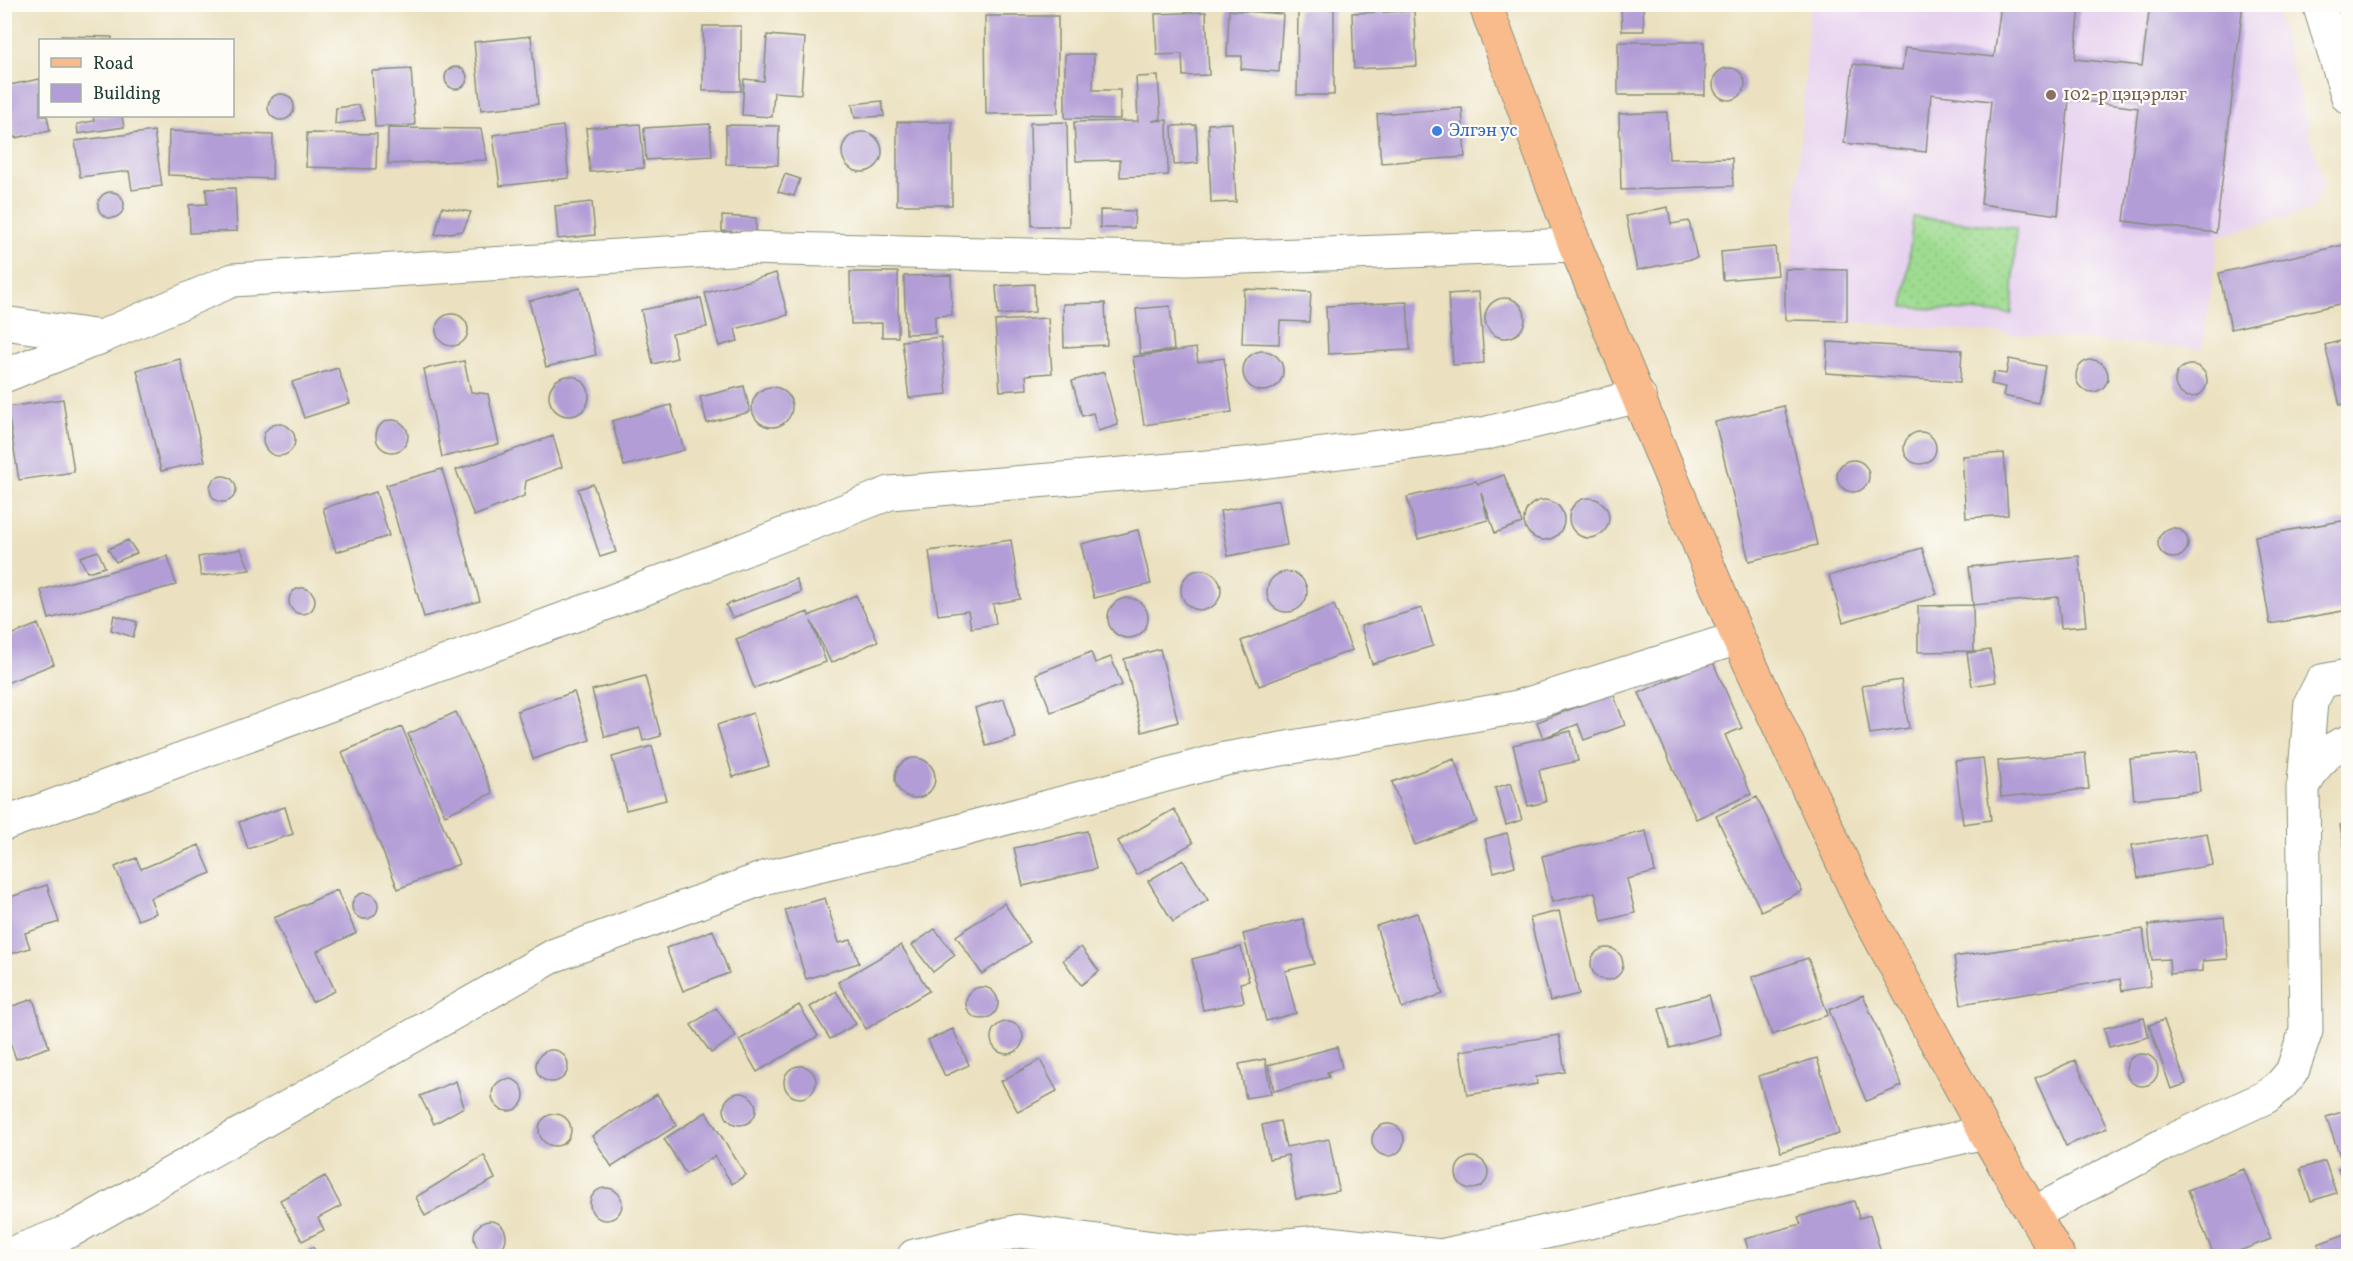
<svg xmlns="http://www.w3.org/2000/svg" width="2353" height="1261" font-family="Vollkorn,serif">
  <defs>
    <pattern id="grass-dots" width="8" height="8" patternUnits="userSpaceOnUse" patternTransform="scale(1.5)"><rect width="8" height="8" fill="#9fdc91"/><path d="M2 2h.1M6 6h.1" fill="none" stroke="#88be7e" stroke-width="1.8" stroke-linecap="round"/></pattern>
  </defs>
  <rect width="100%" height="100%" fill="#fdfcf7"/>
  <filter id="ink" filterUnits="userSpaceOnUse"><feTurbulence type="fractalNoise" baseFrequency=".0167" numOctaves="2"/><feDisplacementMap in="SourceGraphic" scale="12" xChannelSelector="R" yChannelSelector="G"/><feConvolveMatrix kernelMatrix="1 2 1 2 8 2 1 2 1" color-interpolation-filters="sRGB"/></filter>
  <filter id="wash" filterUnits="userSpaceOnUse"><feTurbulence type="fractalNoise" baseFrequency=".008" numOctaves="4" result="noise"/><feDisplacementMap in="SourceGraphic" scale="24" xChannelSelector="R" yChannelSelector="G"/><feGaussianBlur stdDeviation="1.35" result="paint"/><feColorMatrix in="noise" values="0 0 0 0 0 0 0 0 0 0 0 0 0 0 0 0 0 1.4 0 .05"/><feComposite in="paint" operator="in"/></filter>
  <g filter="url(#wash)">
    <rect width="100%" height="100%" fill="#ebe1c0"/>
    <!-- built -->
    <path fill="#e7d2ef" d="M1810 5H2275L2324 185 2312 210 2219 236 2202 349 1788 317Z"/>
    <!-- grass -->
    <path fill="url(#grass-dots)" stroke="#5f8c62" stroke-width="1.5" d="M1913 217 2016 228 2012 314 1904 307Z"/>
    <g id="blocks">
      <!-- building -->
      <path fill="#b29dd6" d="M2001 4H2080L2075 59 2142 66 2150 4H2243L2216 233 2124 221 2138 108 2069 99 2058 215 1981 204 1991 101 1931 94 1926 152 1844 143 1853 64 1902 70 1905 48 1994 57Z
        M1621 5H1643L1644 31H1622Z
        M1298 9H1334V95H1297Z
        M1229 10 1283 14 1279 72 1241 69 1242 56H1227Z
        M1414 11 1417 66 1354 69 1352 13Z
        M1206 12 1209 75 1183 76 1182 54 1157 55 1155 14Z
        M985 16H1058V113L986 114Z
        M703 26H741V91H703Z
        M767 35 805 38 801 94 774 92 772 117 742 115 744 79 764 81Z
        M61 36 112 37V40H61Z
        M531 36 538 104 481 110 474 42Z
        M1618 42H1704L1705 95H1618Z
        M1065 54H1094L1093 90H1120V119L1065 118Z
        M445 78a11 11 0 1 1 22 0a11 11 0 1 1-22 0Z
        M1713 84a16 16 0 1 1 32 0a16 16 0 1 1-32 0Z
        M411 69 415 125 375 127 372 71Z
        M1158 76 1161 119 1152 121 1167 120 1168 175 1120 177V160L1076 161 1074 122 1138 121 1136 77Z
        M40 79V116H47L50 131 15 138 12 120 6 121 4 86Z
        M268 107a13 13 0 1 1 26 0a13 13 0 1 1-26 0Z
        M882 101 884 116 855 118 852 104Z
        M359 105 365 120 335 124 336 108Z
        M1462 108 1465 157 1381 163 1377 114Z
        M1667 112 1669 159 1732 158 1733 186 1621 190 1619 114Z
        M93 116H122L124 127 78 134 77 124 94 121Z
        M897 122H952V205H897Z
        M1067 122 1069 226H1032L1030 123Z
        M1232 123 1236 202 1211 203 1208 124Z
        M640 124 644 168 590 172 586 128Z
        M710 124 712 156 646 160 644 128Z
        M726 125 779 126 778 165 726 164Z
        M1196 125 1198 163 1174 165 1172 126Z
        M563 126 569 178 500 186 493 135Z
        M388 128 481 129 487 160 388 164Z
        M154 131 162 186 132 190 129 171 80 177 75 141Z
        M169 131 273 135 272 179 168 175Z
        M842 152a20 20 0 1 1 40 0a20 20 0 1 1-40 0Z
        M307 133 377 134 376 169 306 167Z
        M785 174 800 179 794 196 778 192Z
        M235 188 237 231 190 233 189 205 207 204 206 189Z
        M98 205a13 13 0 1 1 26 0a13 13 0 1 1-26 0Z
        M592 202 595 235 558 239 555 206Z
        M442 207 471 212 463 231 435 235Z
        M1668 207 1671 224 1689 221 1697 258 1637 270 1626 216Z
        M1100 210 1135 211 1134 228H1100Z
        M722 216 756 218V233L722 231Z
        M2348 244V302L2231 329 2219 273Z
        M1775 247 1778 275 1723 280 1721 252Z
        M1785 269 1847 270V321L1785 320Z
        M850 272H898V337H882V323L851 324Z
        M776 273 788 315 735 329 738 341 719 346 705 293Z
        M951 275 952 315 935 316V333L906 334 904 276Z
        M1034 284 1035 312 998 315 996 286Z
        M580 288 596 355 546 367 529 301Z
        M1244 289 1311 292 1309 322 1280 321 1279 344 1242 343Z
        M1479 292 1484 363 1453 365 1448 294Z
        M1485 318a20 20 0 1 1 40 0a20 20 0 1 1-40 0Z
        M701 298 707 327 672 334 677 358 653 364 641 310Z
        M1407 302 1410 350 1328 354 1326 306Z
        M1105 303 1107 345 1064 347 1063 304Z
        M1170 306 1174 350 1140 354 1136 309Z
        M436 330a16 16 0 1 1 32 0a16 16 0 1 1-32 0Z
        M1048 318 1052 373 1026 375 1027 389 1000 391 995 321Z
        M941 337 947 394 909 398 902 341Z
        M2348 339V403L2340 405 2325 345Z
        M1828 342 1962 350 1960 382 1826 373Z
        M1196 348 1198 362 1224 358 1232 412 1144 425 1133 357Z
        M1243 371a20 20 0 1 1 40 0a20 20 0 1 1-40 0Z
        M180 359 205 461 161 471 137 370Z
        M2009 359 2045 366 2038 403 2003 396 2005 387 1991 384 1994 372 2006 374Z
        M2076 376a16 16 0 1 1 32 0a16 16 0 1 1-32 0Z
        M464 361 471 392 488 394 499 444 442 457 424 369Z
        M2175 381a16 16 0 1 1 32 0a16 16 0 1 1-32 0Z
        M338 368 350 403 304 418 292 382Z
        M1104 372 1118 425 1098 431 1093 413 1082 416 1072 381Z
        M549 396a20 20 0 1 1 40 0a20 20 0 1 1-40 0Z
        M744 386 750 412 707 423 700 397Z
        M752 407a20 20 0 1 1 40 0a20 20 0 1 1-40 0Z
        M63 399 74 472 19 480 7 407Z
        M671 405 684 450 624 466 612 421Z
        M1784 406 1817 545 1749 561 1715 422Z
        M376 436a16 16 0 1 1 32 0a16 16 0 1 1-32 0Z
        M263 440a16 16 0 1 1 32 0a16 16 0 1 1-32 0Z
        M1904 448a16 16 0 1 1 32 0a16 16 0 1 1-32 0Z
        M553 436 562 467 526 481 524 496 474 516 456 470Z
        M2004 453 2008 515 1966 518 1962 456Z
        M1837 476a16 16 0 1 1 32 0a16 16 0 1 1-32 0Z
        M442 469 480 601 424 617 386 485Z
        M1504 475 1522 523 1495 533 1481 493 1488 520 1418 539 1407 497 1476 481 1478 484Z
        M210 489a13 13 0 1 1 26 0a13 13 0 1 1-26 0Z
        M593 484 616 552 600 557 578 489Z
        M376 492 389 536 336 552 323 508Z
        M1569 518a20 20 0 1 1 40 0a20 20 0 1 1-40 0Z
        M1524 520a20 20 0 1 1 40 0a20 20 0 1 1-40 0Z
        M1279 500 1287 545 1228 556 1220 511Z
        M2348 520V610L2270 624 2255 536Z
        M2158 543a15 15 0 1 1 30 0a15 15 0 1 1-30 0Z
        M1138 530 1151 584 1094 598 1081 544Z
        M128 540 137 553 116 562 108 549Z
        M1011 540 1020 599 993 604 996 624 971 628 968 611 938 615 929 551Z
        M1922 548 1937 594 1843 622 1829 576Z
        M241 549 250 570 201 576 198 557Z
        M98 551 105 567 87 572 80 557Z
        M168 556 176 585 49 619 41 590Z
        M2079 556 2086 626 2061 628 2058 597 1973 605 1969 567Z
        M1181 590a20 20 0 1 1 40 0a20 20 0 1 1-40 0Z
        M1267 592a20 20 0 1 1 40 0a20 20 0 1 1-40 0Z
        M796 579 801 592 732 618 726 605Z
        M289 601a13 13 0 1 1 26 0a13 13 0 1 1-26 0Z
        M856 595 878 641 831 663 811 621 826 662 754 688 736 639 808 612 809 616Z
        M1108 618a20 20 0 1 1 40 0a20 20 0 1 1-40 0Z
        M1334 605 1352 650 1259 686 1241 641Z
        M1973 605 1974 651 1918 652V606Z
        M1422 608 1433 646 1372 664 1361 626Z
        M114 615 137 622 133 637 111 630Z
        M38 624 54 664 4 684V638Z
        M1160 649 1178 722 1142 732 1124 659Z
        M1990 650 1996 682 1972 686 1967 653Z
        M1091 652 1095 663 1111 657 1122 685 1051 712 1036 674Z
        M1712 660 1742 728 1725 735 1751 794 1696 819 1639 693Z
        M645 676 661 736 643 741 640 728 605 737 592 690Z
        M1901 680 1909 728 1870 734 1862 686Z
        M574 692 590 740 533 759 517 711Z
        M1613 693 1625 725 1584 740 1578 724 1543 738 1571 731 1578 761 1539 770 1546 802 1528 806 1513 745 1543 738 1537 722Z
        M1004 699 1016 738 986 746 975 708Z
        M456 712 493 793 445 815 408 734Z
        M753 713 769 766 733 777 717 725Z
        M402 727 459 864 398 889 342 752Z
        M652 746 666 800 626 810 612 757Z
        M2196 752 2200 792 2134 799 2130 759Z
        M2085 753 2089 789 2001 797 1998 761Z
        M895 778a20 20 0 1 1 40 0a20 20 0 1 1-40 0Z
        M1983 758 1991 820 1963 824 1955 761Z
        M1454 759 1477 822 1415 845 1392 782Z
        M1511 783 1522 820 1506 825 1495 788Z
        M1757 797 1802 891 1761 911 1716 816Z
        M285 807 293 834 248 849 239 822Z
        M1174 809 1193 843 1137 875 1118 841Z
        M2348 823V860H2347L2340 825Z
        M1087 831 1096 869 1023 886 1014 848Z
        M1646 831 1655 872 1627 879 1635 913 1602 921 1595 892 1552 902 1542 856Z
        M1507 833 1515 866 1494 872 1485 839Z
        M2207 833 2213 865 2138 878 2132 845Z
        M199 845 211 873 150 898 156 913 138 920 115 867 136 858 141 869Z
        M1183 860 1208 900 1173 922 1148 881Z
        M47 885 59 922 25 933 30 948 4 956V899Z
        M337 890 356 933 317 951 335 991 312 1002 274 918Z
        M352 906a13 13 0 1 1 26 0a13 13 0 1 1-26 0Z
        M825 898 839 943 851 940 859 963 806 979 785 910Z
        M1004 903 1030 942 982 974 956 936Z
        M1559 911 1579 994 1550 1001 1530 918Z
        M1417 913 1443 994 1402 1008 1376 926Z
        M2224 917 2228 959 2203 961V971L2170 974 2169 959 2152 960 2148 925Z
        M1303 919 1314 964 1285 971 1296 1013 1266 1021 1243 934Z
        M935 929 955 955 933 972 912 945Z
        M2143 929 2151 986 2122 991 2120 979 1961 1004 1954 957Z
        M713 930 729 973 683 991 666 948Z
        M901 945 929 991 866 1029 838 982Z
        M1081 947 1099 971 1081 985 1063 960Z
        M1241 947 1249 981 1240 983 1244 1002 1203 1010 1192 959Z
        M1591 964a16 16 0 1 1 32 0a16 16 0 1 1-32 0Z
        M1808 958 1828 1015 1772 1035 1752 977Z
        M966 1003a16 16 0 1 1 32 0a16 16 0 1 1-32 0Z
        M836 991 856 1024 830 1039 810 1007Z
        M1709 995 1720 1034 1670 1048 1659 1008Z
        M1863 995 1902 1086 1866 1101 1829 1010Z
        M33 999 49 1047 16 1059 4 1025V1009Z
        M799 1005 818 1036 757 1072 739 1040Z
        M716 1008 736 1036 711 1053 691 1025Z
        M2144 1018 2149 1037 2109 1047 2104 1028Z
        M2164 1020 2186 1084 2171 1089 2149 1025Z
        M991 1038a16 16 0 1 1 32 0a16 16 0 1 1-32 0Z
        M953 1029 969 1065 945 1076 928 1040Z
        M1559 1035 1565 1072 1536 1077 1537 1084 1467 1095 1460 1051Z
        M1337 1047 1342 1068 1327 1072 1329 1077 1274 1091 1268 1065Z
        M536 1066a16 16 0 1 1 32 0a16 16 0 1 1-32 0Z
        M2126 1070a16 16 0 1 1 32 0a16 16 0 1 1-32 0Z
        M1817 1058 1839 1134 1781 1152 1758 1076Z
        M1265 1059 1271 1094 1246 1098 1239 1064Z
        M1040 1060 1057 1091 1018 1112 1001 1081Z
        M2075 1060 2107 1128 2066 1146 2035 1078Z
        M784 1082a16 16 0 1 1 32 0a16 16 0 1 1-32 0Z
        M492 1095a16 16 0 1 1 32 0a16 16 0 1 1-32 0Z
        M456 1081 464 1107 434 1124 420 1096Z
        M724 1109a16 16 0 1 1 32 0a16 16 0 1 1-32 0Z
        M657 1094 677 1125 612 1167 592 1136Z
        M2348 1110V1157L2341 1159 2326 1117Z
        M706 1112 746 1175 732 1184 715 1156 686 1174 664 1139Z
        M539 1130a16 16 0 1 1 32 0a16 16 0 1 1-32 0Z
        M1280 1121 1286 1147 1329 1139 1339 1191 1296 1199 1288 1155 1269 1159 1262 1125Z
        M1372 1140a16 16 0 1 1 32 0a16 16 0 1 1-32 0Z
        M484 1155 495 1179 425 1216 416 1197Z
        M1456 1173a16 16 0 1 1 32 0a16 16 0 1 1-32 0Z
        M2325 1161 2336 1193 2311 1201 2300 1169Z
        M2348 1165V1198L2338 1169Z
        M2244 1169 2271 1239 2226 1256H2214L2188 1190Z
        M325 1176 341 1206 318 1218 324 1230 302 1241 280 1200Z
        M590 1204a16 16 0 1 1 32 0a16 16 0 1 1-32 0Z
        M1854 1201 1859 1218 1870 1215 1882 1256H1750L1745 1239 1801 1224 1798 1217Z
        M474 1237a16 16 0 1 1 32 0a16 16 0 1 1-32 0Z
        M2348 1233V1256H2323L2318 1244Z
        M313 1247 318 1256H296Z"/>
    </g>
  </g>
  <g filter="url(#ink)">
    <use href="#blocks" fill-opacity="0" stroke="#858f7a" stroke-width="1.5"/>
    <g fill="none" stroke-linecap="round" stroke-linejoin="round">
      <defs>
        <path id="minor" d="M2319 4 2348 97
          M4 323 101 337 233 280 747 248 1186 259 1575 245
          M4 376 99 338
          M2304 783 2311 702 2322 681 2348 676
          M4 824 594 608 890 493 1244 464 1483 434 1639 396
          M2034 1213 2167 1143 2266 1097 2280 1086 2292 1072 2306 1031 2303 787C2315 766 2324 749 2348 742
          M5 1256 70 1231 555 955 767 877 925 840 1225 759 1518 707 1738 638
          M914 1256 1019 1231 1195 1253 1320 1242 1440 1256 1985 1132"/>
        <path id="major" d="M1485 4 1575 245 1738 638 1864 908 1985 1132 2058 1256"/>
      </defs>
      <!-- minor casing -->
      <use href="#minor" stroke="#858f7a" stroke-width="35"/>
      <!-- major casing -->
      <use href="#major" stroke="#858f7a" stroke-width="35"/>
      <!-- minor -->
      <use href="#minor" stroke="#fff" stroke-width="33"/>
      <!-- major -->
      <use href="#major" stroke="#fabb8c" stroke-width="33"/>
    </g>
  </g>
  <!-- markers -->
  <circle fill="#8d6e63" stroke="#fdfcf7" stroke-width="2" cx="2051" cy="95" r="6"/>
  <circle fill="#3f7fe0" stroke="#fdfcf7" stroke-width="2" cx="1437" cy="131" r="6"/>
  <g text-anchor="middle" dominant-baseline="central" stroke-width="4.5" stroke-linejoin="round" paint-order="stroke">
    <!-- education labels -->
    <g font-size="18" fill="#785e54" stroke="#fdfcf7" text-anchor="start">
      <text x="2063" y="95">102-р цэцэрлэг</text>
    </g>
    <!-- shop labels -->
    <g font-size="18" fill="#366cbe" stroke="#fdfcf7" text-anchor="start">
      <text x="1449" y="131">Элгэн ус</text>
    </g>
  </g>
  <!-- margin -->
  <rect width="2353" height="1261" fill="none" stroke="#fdfcf7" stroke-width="24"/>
  <!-- legend -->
  <rect x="39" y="39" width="195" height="78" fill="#fdfcf7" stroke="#a4b0a9" stroke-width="1.5"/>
  <rect x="51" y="58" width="30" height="9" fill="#fabb8c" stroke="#a4b0a9" stroke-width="1.5"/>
  <text x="93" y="69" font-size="18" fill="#1f3d34">Road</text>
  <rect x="51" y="84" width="30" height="18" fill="#b29dd6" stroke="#a4b0a9" stroke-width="1.5"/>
  <text x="93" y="99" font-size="18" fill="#1f3d34">Building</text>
</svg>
